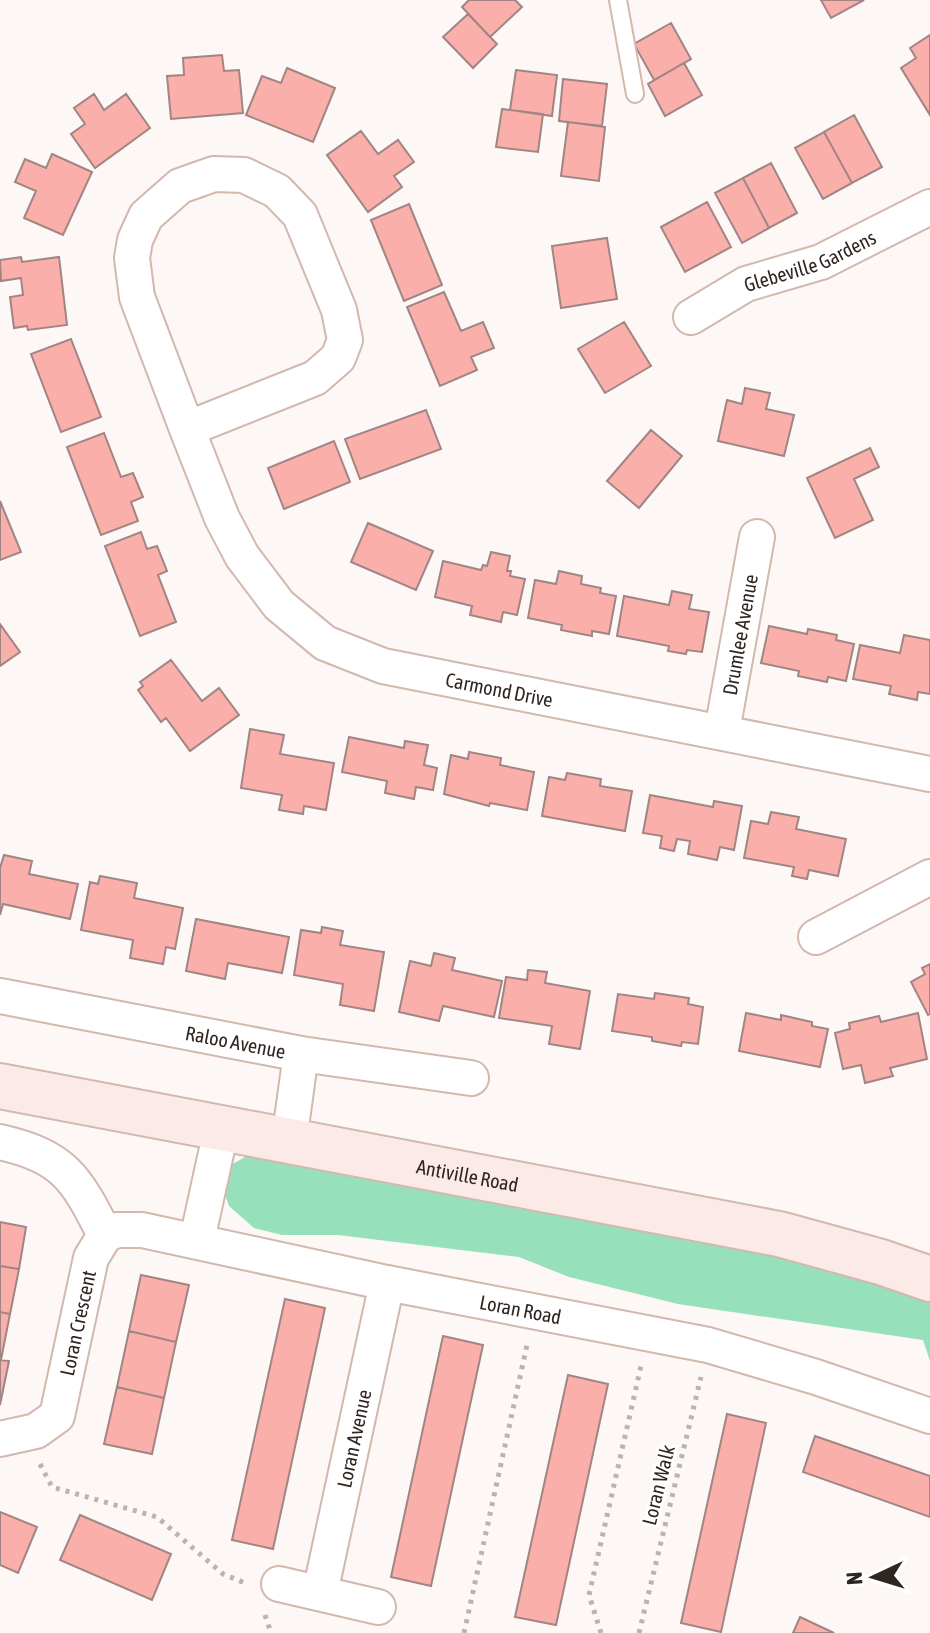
<svg xmlns="http://www.w3.org/2000/svg" width="930" height="1633" font-family="'Asap Condensed',sans-serif">
  <rect width="100%" height="100%" fill="#fdf7f5"/>
  <!-- green -->
  <path fill="#97e0bc" d="M254 1152 753 1241 930 1298V1361L923 1340 678 1304 569 1277 519 1257 338 1235H282L254 1228 229 1206 223 1189 229 1166Z"/>
  <!-- building -->
  <path fill="#fbafab" stroke="#a18584" stroke-width="2" d="M469 0H515L522 7 490 37 462 7Z
    M821 0H864L831 18Z
    M468 14 497 44 473 68 443 37Z
    M671 23 691 59 654 80 634 44Z
    M930 35V115L901 68 916 58 910 48Z
    M222 55 224 71 239 70 243 113 171 119 167 76 184 75 183 58Z
    M684 63 702 95 665 116 648 84Z
    M287 68 335 88 313 142 246 115 262 76 281 83Z
    M516 70 557 75 552 116 510 110Z
    M563 79 607 84 602 126 559 121Z
    M94 94 104 110 126 94 150 128 95 168 71 134 85 124 74 108Z
    M502 109 543 114 538 152 496 147Z
    M854 115 882 167 852 183 824 132Z
    M568 122 605 127 599 181 561 176Z
    M361 131 378 154 398 140 414 162 394 176 402 187 368 212 327 155Z
    M824 132 852 183 823 199 795 148Z
    M52 154 92 172 63 235 24 218 36 191 15 182 25 159 46 168Z
    M771 163 797 213 769 228 743 178Z
    M743 178 769 228 742 243 715 193Z
    M707 202 731 247 685 272 661 227Z
    M409 204 442 285 404 301 371 220Z
    M607 238 617 299 561 308 552 246Z
    M21 257 22 262 59 257 67 325 28 330 27 326 14 328 10 297 23 295 21 278 1 281 0 260Z
    M444 292 461 331 483 322 494 348 471 357 477 370 440 386 407 307Z
    M624 322 651 366 605 393 578 349Z
    M71 339 101 417 61 432 31 354Z
    M745 388 770 393 766 409 794 415 784 456 718 441 727 400 742 404Z
    M426 410 441 449 360 479 345 439Z
    M651 430 682 456 639 508 607 481Z
    M104 433 121 477 133 473 143 497 131 502 138 521 101 535 67 447Z
    M334 441 350 482 284 509 268 468Z
    M870 448 879 467 854 479 873 520 835 538 807 478Z
    M0 501 21 552 0 560Z
    M368 523 433 551 416 590 351 562Z
    M141 532 147 549 157 546 167 571 158 575 176 622 140 636 105 546Z
    M491 552 510 556 507 571H511L510 576 525 579 517 615 503 612 501 622 470 615 472 606 435 597 443 561 481 570 483 565 487 566Z
    M559 571 582 576 581 584 601 588 600 593 616 596 609 634 592 631V636L561 630 562 625 528 618 535 580 556 584Z
    M672 591 692 595 689 609 709 612 702 652 687 650 686 654 668 651 669 646 617 636 624 596 669 605Z
    M0 624 20 652 0 666Z
    M769 626 807 634 808 629 837 635 836 640 854 644 846 681 828 677 827 682 798 676 799 671 761 663Z
    M904 635 930 640V694L918 692 917 700 889 694 891 686 853 679 860 645 900 653Z
    M171 660 202 701 219 688 239 715 190 751 166 718 161 722 138 690 143 686 140 682Z
    M250 729 284 735 280 754 334 763 326 810 304 806 303 814 279 810 282 795 241 788Z
    M349 737 404 748 405 741 428 745 424 765 437 768 433 790 416 787 414 799 385 793 387 781 342 772Z
    M469 752 501 758 500 765 534 772 527 810 490 803 489 806 444 794 451 755 468 759Z
    M567 773 601 779 600 786 632 791 625 831 542 816 549 777 565 780Z
    M650 795 713 807 714 801 742 806 734 850 720 847 717 860 688 854 690 841 677 839 674 851 660 848 662 836 643 833Z
    M771 812 799 817 796 829 846 839 838 876 809 870 807 879 792 876 794 867 744 858 751 821 768 824Z
    M4 855 32 861 29 874 78 884 70 919 3 904 0 915V868Z
    M100 876 137 883 134 898 183 908 175 949 166 947 163 964 130 958 133 940 81 930 90 882 98 884Z
    M196 919 289 937 282 973 228 963 225 979 186 971Z
    M322 927 343 931 340 945 384 952 374 1011 340 1005 343 984 294 975 301 930 321 933Z
    M434 953 455 958 452 970 502 981 494 1017 443 1006 439 1021 399 1012 410 961 431 966Z
    M930 964V1014L928 1015 911 982 925 974 922 968Z
    M528 970 547 972 545 983 590 991 580 1049 549 1044 552 1026 499 1018 506 977 527 980Z
    M655 993 689 998 688 1004 703 1007 698 1044 682 1042 681 1046 652 1041V1037L612 1031 618 994 654 999Z
    M746 1013 781 1020V1015L812 1022V1026L828 1029 820 1067 739 1051Z
    M918 1013 927 1059 890 1068 893 1076 865 1083 861 1065 843 1069 835 1033 850 1029 849 1023 879 1016 881 1022Z
    M0 1222 26 1227 19 1269 0 1266Z
    M0 1266 19 1269 10 1314 0 1312Z
    M141 1275 189 1285 176 1342 129 1331Z
    M285 1299 325 1308 273 1549 232 1540Z
    M0 1312 10 1314 1 1360H0Z
    M129 1331 176 1342 164 1398 117 1387Z
    M443 1336 483 1345 431 1586 391 1577Z
    M0 1360 9 1361 0 1405Z
    M568 1375 608 1384 556 1625 515 1617Z
    M117 1387 164 1398 152 1454 104 1444Z
    M727 1414 766 1423 721 1632 681 1623Z
    M815 1436 930 1476V1517L803 1472Z
    M0 1512 37 1527 18 1573 0 1565Z
    M80 1515 171 1554 152 1600 60 1560Z
    M800 1617 834 1633H793Z"/>
  <g fill="none" stroke-linecap="round" stroke-linejoin="round">
    <defs>
      <path id="lane" d="M618 0 635 94"/>
      <g id="street">
        <path id="s1" d="M691 317 746 284 821 262 930 207"/>
        <path id="s2" d="M187 429 315 378 338 358 345 340 339 310 300 215 277 191 244 175 214 174 180 186 146 216 135 240 132 258 137 297 187 429 222 518 242 556 279 605 325 643 383 666 930 774"/>
        <path id="s3" d="M722 731 757 537"/>
        <path d="M816 937 930 877"/>
        <path id="s4" d="M0 996 301 1054 471 1078"/>
        <path d="M289 1141 301 1054"/>
        <path d="M0 1142C65 1157 76 1178 105 1235"/>
        <path d="M197 1240 222 1126"/>
        <path id="s5" d="M0 1439 36 1431 57 1416 91 1258 105 1235 117 1230H142L387 1283 708 1345 816 1377 930 1416"/>
        <path d="M279 1584 378 1607"/>
        <path id="s6" d="M320 1593 387 1283"/>
      </g>
      <g id="secondary">
        <path id="s7" d="M0 1086 779 1234 881 1262 930 1279"/>
      </g>
    </defs>
    <!-- lane casing -->
    <use href="#lane" stroke="#d3b8ae" stroke-width="20"/>
    <!-- street casing -->
    <use href="#street" stroke="#d3b8ae" stroke-width="38"/>
    <!-- secondary casing -->
    <use href="#secondary" stroke="#d3b8ae" stroke-width="48"/>
    <!-- path -->
    <path stroke="#bab3b1" stroke-width="5" stroke-dasharray="4 6" stroke-linecap="butt" d="M40 1464 52 1487 157 1517 223 1574 245 1583
      M265 1615 271 1633
      M464 1633 527 1345
      M601 1633 589 1595 641 1366
      M639 1633 701 1377"/>
    <!-- lane -->
    <use href="#lane" stroke="#fff" stroke-width="16"/>
    <!-- street -->
    <use href="#street" stroke="#fff" stroke-width="34"/>
    <!-- secondary -->
    <use href="#secondary" stroke="#fceae8" stroke-width="44"/>
  </g>
  <g text-anchor="middle" dominant-baseline="central" stroke-width="6" stroke-linejoin="round" paint-order="stroke">
    <!-- street labels -->
    <g font-size="20" fill="#2f2521" stroke="#fff">
      <text stroke="none"><textPath href="#s1" startOffset="132">Glebeville Gardens</textPath></text>
      <text stroke="none"><textPath href="#s3" startOffset="98">Drumlee Avenue</textPath></text>
      <text stroke="none"><textPath href="#s2" startOffset="1168">Carmond Drive</textPath></text>
      <text stroke="none"><textPath href="#s4" startOffset="240">Raloo Avenue</textPath></text>
      <text stroke="none"><textPath href="#s7" startOffset="476">Antiville Road</textPath></text>
      <text stroke="none"><textPath href="#s5" startOffset="676">Loran Road</textPath></text>
      <text stroke="none"><textPath href="#s5" startOffset="158">Loran Crescent</textPath></text>
      <text stroke="none"><textPath href="#s6" startOffset="158">Loran Avenue</textPath></text>
      <text transform="translate(658 1485) rotate(-76)">Loran Walk</text>
    </g>
  </g>
  <!-- north arrow -->
  <g transform="translate(874 1577) rotate(266)" stroke="#ffffff" stroke-width="6" paint-order="stroke">
  <path d="M0-6L14 30L0 20L-14 30Z" fill="#2f2521"/>
  <text y="-12" font-size="22" font-weight="bold" text-anchor="middle" fill="#2f2521">N</text>
  </g>
</svg>
